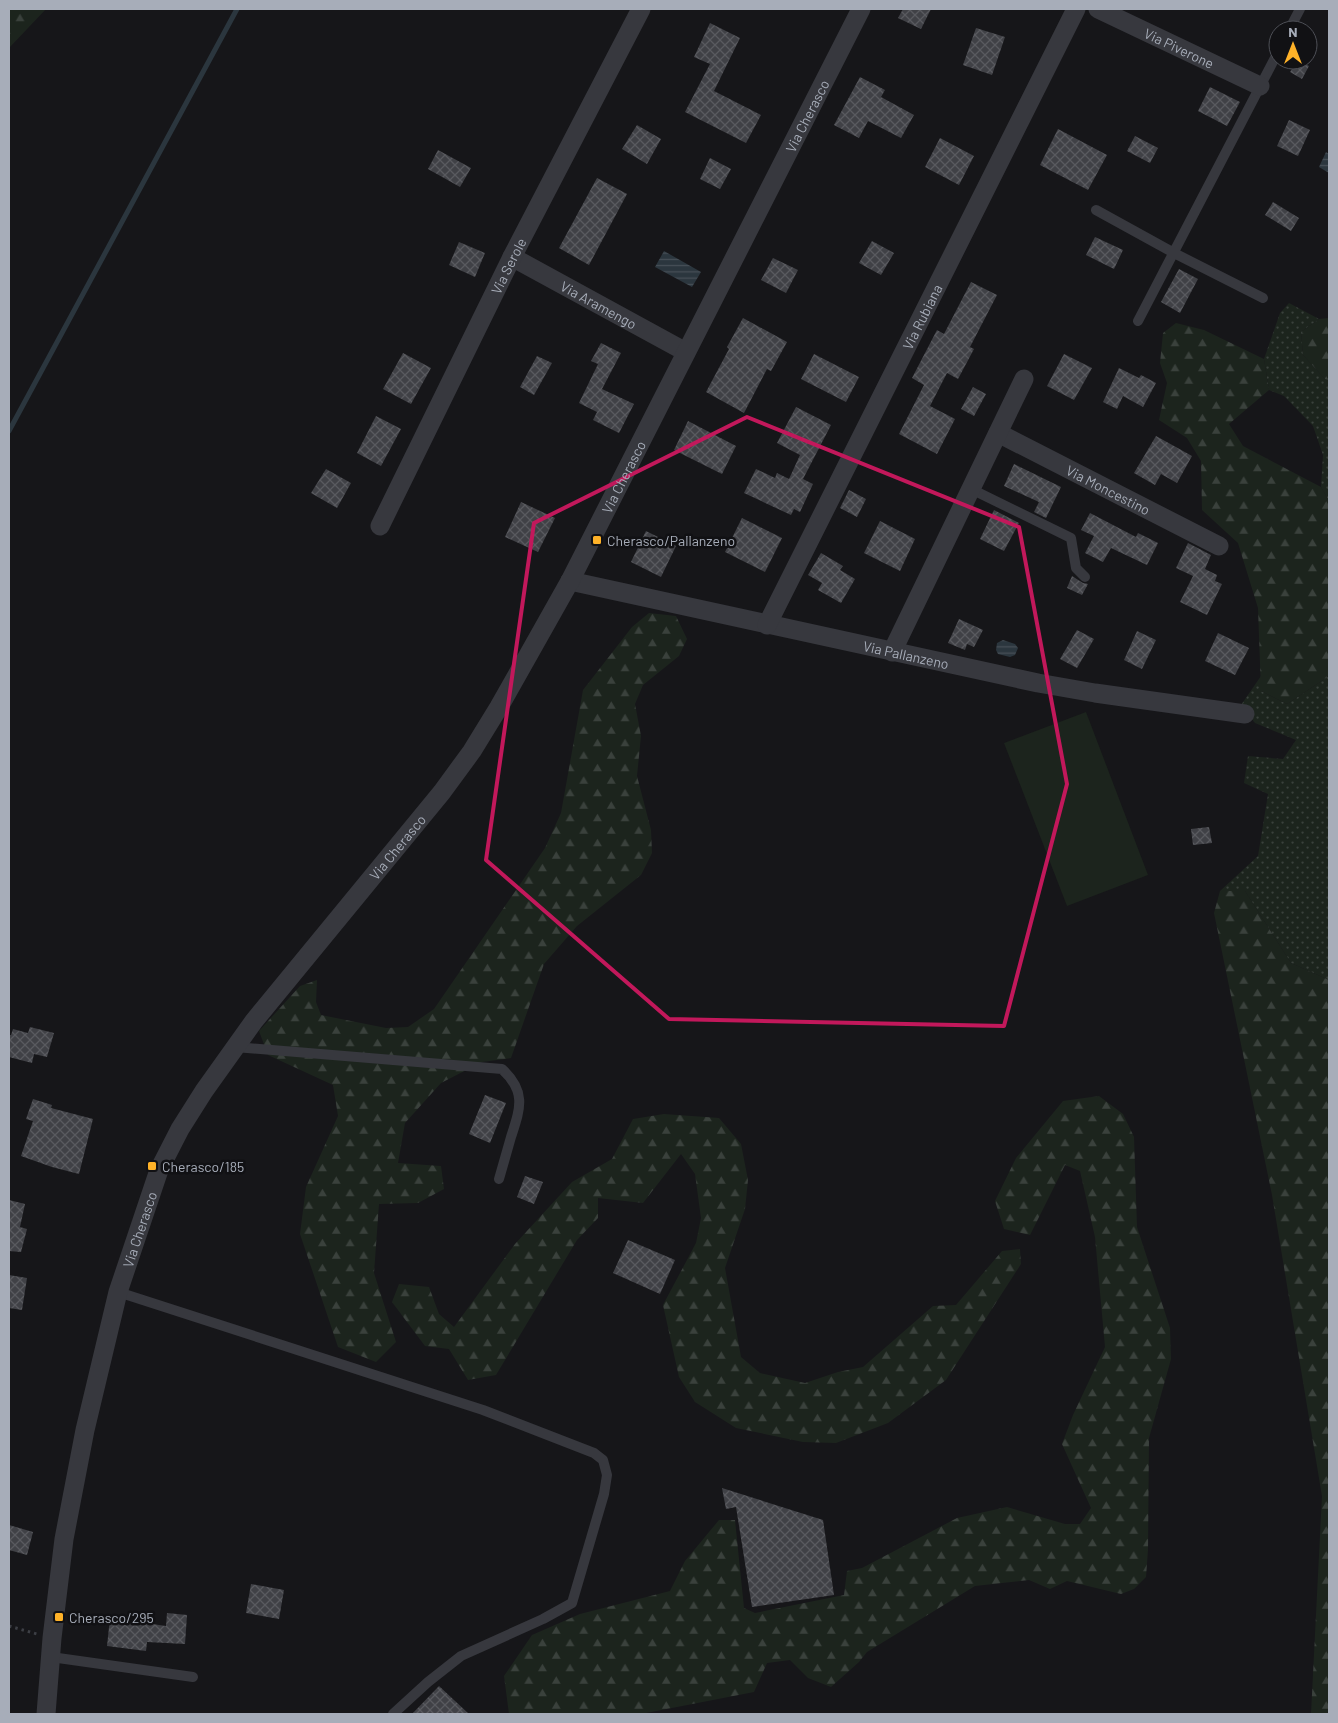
<svg xmlns="http://www.w3.org/2000/svg" width="1338" height="1723" font-family="Barlow,sans-serif">
  <defs>
    <pattern id="grass-dots" width="8" height="8" patternUnits="userSpaceOnUse" patternTransform="scale(1.25)"><rect width="8" height="8" fill="#1c241d"/><path d="M2 2h.1M6 6h.1" fill="none" stroke="#3a413c" stroke-width="1.8" stroke-linecap="round"/></pattern>
    <pattern id="forest-firs" width="22" height="20" patternUnits="userSpaceOnUse" patternTransform="scale(1.25)"><rect width="22" height="20" fill="#1c241d"/><path d="M5 1l3.5 6h-7zM16 11l3.5 6h-7z" fill="#3a413c"/></pattern>
    <pattern id="water-rules" width="6" height="5" patternUnits="userSpaceOnUse" patternTransform="scale(1.25)"><rect width="6" height="5" fill="#2b363e"/><path d="M0 2.5h6" fill="none" stroke="#475058"/></pattern>
    <pattern id="building-cross-hatch" width="8" height="8" patternUnits="userSpaceOnUse" patternTransform="scale(1.25)"><rect width="8" height="8" fill="#404146"/><path d="M0 0l8 8M0 8l8-8" fill="none" stroke="#595a5f"/></pattern>
  </defs>
  <rect width="100%" height="100%" fill="#161619"/>
  <!-- grass -->
  <path fill="url(#grass-dots)" d="M1289 303 1319 319 1301 332 1303 355 1325 379 1329 380V501L1321 487 1323 455 1313 426 1284 396 1269 390 1264 359 1280 313Z
    M1261 676V691L1287 704 1329 676V980L1291 963 1245 891H1220L1258 856 1268 794 1244 783 1248 756 1283 759 1296 740 1255 723 1241 705Z"/>
  <!-- forest -->
  <path fill="url(#forest-firs)" d="M9 9H46L9 48Z
    M1329 318V380L1325 379 1303 355 1301 332 1319 319Z
    M1176 323 1204 330 1264 359 1269 390 1229 424 1243 446 1321 487 1329 501V676L1287 704 1261 691 1258 608 1238 543 1202 510 1201 461 1187 438 1159 420 1167 383 1160 363 1163 333Z
    M649 613 676 616 687 639 679 656 643 685 635 704 641 736 637 776 651 830 652 853 641 875 577 926 544 964 511 1058 482 1062 441 1083 405 1123 398 1163 441 1166 444 1189 418 1203 379 1204 374 1273 396 1342 376 1362 338 1347 300 1234 306 1187 338 1116 333 1085 268 1055 259 1031 300 986 317 980 316 1002 321 1015 386 1028 408 1027 434 1009 545 848 561 813 583 690 632 627Z
    M1220 891H1245L1291 963 1329 980V1714H1311L1322 1496 1272 1195 1214 913Z
    M1099 1096 1123 1114 1134 1137 1137 1227 1170 1328 1171 1359 1149 1438 1148 1550 1146 1577 1134 1589 1121 1594 1067 1581 1050 1589 1029 1580 975 1586 867 1652 859 1662 831 1687 808 1678 790 1660 767 1663 754 1692 641 1714H509L504 1676 532 1635 580 1614 670 1591 685 1561 719 1520H735L744 1608 755 1613 844 1595 847 1571 862 1568 957 1518 1007 1507 1065 1524H1080L1091 1508 1062 1444 1073 1415 1105 1347 1095 1237 1080 1171 1065 1165 1030 1235 1004 1229 995 1201 1016 1158 1063 1101Z
    M664 1114 719 1118 741 1144 748 1180 745 1209 725 1268 741 1357 760 1373 805 1383 838 1372 863 1367 933 1306 956 1305 1002 1251 1020 1249 1021 1264 946 1380 888 1423 836 1443 803 1442 736 1428 695 1402 679 1377 663 1305 696 1243 701 1218 695 1174 681 1154 643 1203 598 1198V1218L577 1240 496 1375 468 1380 449 1349 425 1346 392 1302 399 1284 429 1287 439 1314 454 1327 515 1244 572 1182 612 1159 633 1119Z"/>
  <!-- garden -->
  <path fill="#1c241d" d="M1086 712 1148 875 1067 906 1004 743Z"/>
  <!-- water -->
  <path fill="url(#water-rules)" d="M1326 152 1329 154V173L1319 167Z
    M664 251 701 272 692 287 655 267Z
    M1003 640 1015 644 1018 648 1015 655 1010 657 998 654 996 650 997 643Z"/>
  <g fill="none" stroke-linecap="round" stroke-linejoin="round">
    <!-- stream -->
    <path stroke="#2b363e" stroke-width="5" d="M9 431 237 9"/>
  </g>
  <!-- building -->
  <path fill="url(#building-cross-hatch)" d="M903 9H931L921 29 898 18Z
    M710 23 740 38 714 91 761 115 746 143 685 112 710 64 694 57Z
    M976 28 1005 37 992 75 963 65Z
    M1298 60 1309 66 1302 79 1290 72Z
    M860 77 885 90 881 97 914 115 901 138 868 121 859 138 834 125Z
    M1210 87 1240 102 1227 126 1198 111Z
    M1289 120 1310 130 1298 156 1277 146Z
    M637 125 661 139 647 164 622 149Z
    M1058 129 1107 155 1088 190 1040 165Z
    M1135 136 1158 148 1150 163 1127 151Z
    M940 138 974 156 959 185 925 167Z
    M438 150 471 168 460 187 428 169Z
    M710 158 731 169 720 189 700 179Z
    M597 178 627 194 589 265 559 248Z
    M1273 202 1299 218 1291 231 1265 215Z
    M1095 237 1123 250 1114 269 1086 255Z
    M872 241 894 253 881 275 859 263Z
    M459 242 485 253 475 277 449 265Z
    M773 258 798 270 786 293 761 280Z
    M1179 269 1198 279 1180 313 1161 302Z
    M971 282 997 295 970 347 974 349 958 379 947 373 930 406 955 419 937 454 899 434 924 385 912 378 937 330 944 334Z
    M743 318 787 342 771 371 767 369 744 413 706 392 729 349 727 347Z
    M601 343 621 353 602 389 634 404 619 433 593 420 597 412 579 403 598 364 591 361Z
    M403 353 431 368 411 404 383 389Z
    M814 354 859 377 846 402 801 379Z
    M1064 354 1092 368 1074 400 1047 386Z
    M537 356 552 363 534 395 520 387Z
    M1119 368 1139 378 1141 375 1156 383 1143 407 1123 396 1117 409 1103 402Z
    M973 387 986 394 974 416 961 409Z
    M796 407 831 425 803 479 813 484 800 512 794 509 791 515 744 493 756 469 775 478 777 473 789 479 800 455 777 443Z
    M376 416 401 429 381 466 357 453Z
    M688 421 736 446 722 474 674 450Z
    M1156 436 1192 456 1177 483 1161 474 1155 485 1134 473Z
    M1014 464 1061 487 1046 518 1034 512 1039 502 1004 486Z
    M326 469 351 483 337 508 311 493Z
    M849 490 866 499 857 517 840 508Z
    M521 502 555 518 538 552 505 537Z
    M994 510 1019 523 1004 551 980 539Z
    M1090 513 1136 537 1138 533 1158 543 1147 565 1111 548 1103 562 1085 553 1094 536 1081 530Z
    M742 518 782 538 765 572 725 552Z
    M880 521 915 539 900 571 864 553Z
    M646 531 676 546 661 577 631 562Z
    M1188 543 1211 555 1205 569 1217 575 1215 581 1222 584 1207 615 1180 602 1193 576 1176 568Z
    M821 553 843 566 840 570 855 579 841 603 818 590 822 583 808 575Z
    M1072 576 1083 583 1088 584 1082 595 1067 588Z
    M959 619 983 630 974 647 967 644 965 650 948 643Z
    M1077 630 1094 639 1077 668 1060 659Z
    M1137 631 1156 640 1142 669 1124 660Z
    M1218 633 1249 648 1235 675 1205 661Z
    M1209 827 1212 843 1193 845 1191 829Z
    M30 1027 54 1033 47 1057 34 1054 32 1063 9 1057V1035H11L13 1029 28 1033Z
    M485 1095 506 1103 490 1143 469 1134Z
    M33 1099 52 1105 51 1108 93 1119 79 1174 52 1167 21 1156 33 1121 26 1119Z
    M525 1176 543 1182 534 1204 517 1197Z
    M9 1200 25 1204 20 1227 27 1229 21 1252 9 1251Z
    M628 1240 675 1260 660 1294 613 1273Z
    M9 1275 27 1278 22 1310 9 1308Z
    M722 1488 823 1520 834 1595 752 1607 736 1507 726 1509Z
    M9 1525 33 1532 27 1555 9 1550Z
    M251 1584 284 1590 279 1619 246 1613Z
    M167 1613 187 1615 185 1644 147 1642 146 1651 107 1646 110 1618 166 1626Z
    M439 1686 469 1714H412Z"/>
  <g fill="none" stroke-linecap="round" stroke-linejoin="round">
    <!-- path -->
    <path stroke="#3d3f45" stroke-width="3" stroke-dasharray="2.5 4" stroke-linecap="butt" d="M9 1626 37 1634"/>
    <!-- lane -->
    <path stroke="#37383e" stroke-width="10" d="M1289 30 1300 9
      M1096 210 1174 253 1263 298
      M1138 321 1278 52
      M971 489 1071 538 1076 568 1085 577
      M235 1047 502 1069C527 1092 520 1109 511 1137 507 1151 503 1165 499 1179
      M118 1292 483 1410 594 1453 603 1460 607 1475 604 1494 572 1603 543 1619 461 1656 428 1682 393 1714
      M51 1657 193 1677"/>
    <!-- street -->
    <g stroke="#37383e" stroke-width="19">
      <path id="s1" d="M1098 9 1260 86"/>
      <path id="s2" d="M512 257 686 352"/>
      <path id="s3" d="M998 433 1219 546"/>
      <path id="s4" d="M380 526 512 257 641 9"/>
      <path id="s5" d="M570 581 1038 683 1095 693 1245 714"/>
      <path id="s6" d="M767 625 1076 9"/>
      <path d="M892 652 1024 379"/>
      <path id="s7" d="M46 1714 52 1638 64 1539 85 1430 118 1292 159 1170 180 1129 204 1091 254 1021 442 792 472 751 499 707 570 581 861 9"/>
    </g>
  </g>
  <!-- marked area -->
  <path fill="none" stroke="#c2185b" stroke-width="4" stroke-linejoin="round" d="M747 417 1019 527 1067 784 1004 1026 669 1019 486 860 534 523Z"/>
  <!-- markers -->
  <g fill="#ffb228" stroke="#111114" stroke-width="2">
    <rect x="592" y="535" width="10" height="10" rx="2.5"/>
    <rect x="147" y="1161" width="10" height="10" rx="2.5"/>
    <rect x="54" y="1612" width="10" height="10" rx="2.5"/>
  </g>
  <g text-anchor="middle" dominant-baseline="central" stroke-width="5" stroke-linejoin="round" paint-order="stroke">
    <!-- street labels -->
    <g font-size="14" fill="#a7adb9" stroke="#111114">
      <text stroke="none"><textPath href="#s1" startOffset="90">Via Piverone</textPath></text>
      <text stroke="none"><textPath href="#s7" startOffset="1800">Via Cherasco</textPath></text>
      <text stroke="none"><textPath href="#s4" startOffset="290">Via Serole</textPath></text>
      <text stroke="none"><textPath href="#s2" startOffset="99">Via Aramengo</textPath></text>
      <text stroke="none"><textPath href="#s6" startOffset="345">Via Rubiana</textPath></text>
      <text stroke="none"><textPath href="#s7" startOffset="1395">Via Cherasco</textPath></text>
      <text stroke="none"><textPath href="#s3" startOffset="124">Via Moncestino</textPath></text>
      <text stroke="none"><textPath href="#s5" startOffset="344">Via Pallanzeno</textPath></text>
      <text stroke="none"><textPath href="#s7" startOffset="960">Via Cherasco</textPath></text>
      <text stroke="none"><textPath href="#s7" startOffset="495">Via Cherasco</textPath></text>
    </g>
    <!-- poi labels -->
    <g font-size="14" fill="#a7adb9" stroke="#111114" text-anchor="start">
      <text x="607" y="540">Cherasco/Pallanzeno</text>
      <text x="162" y="1166">Cherasco/185</text>
      <text x="69" y="1617">Cherasco/295</text>
    </g>
  </g>
  <!-- border -->
  <rect width="1338" height="1723" fill="none" stroke="#a7adb9" stroke-width="20"/>
  <!-- north arrow -->
  <g transform="translate(1293 45)"><circle r="24" fill="#111114" stroke="#4d4f56"/>
  <path d="M0-4L9 19L0 12L-9 19Z" fill="#ffb228"/>
  <text y="-8" font-size="14" font-weight="bold" text-anchor="middle" fill="#a7adb9">N</text>
  </g>
</svg>
